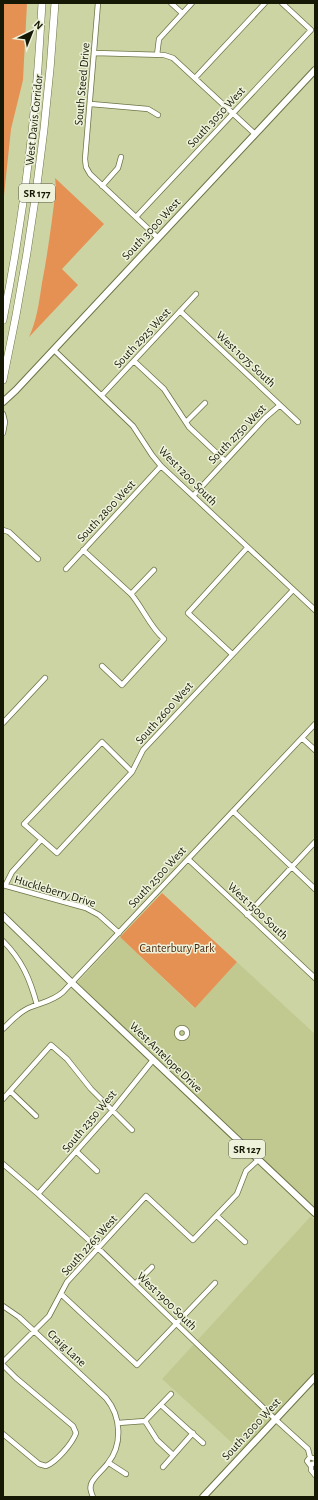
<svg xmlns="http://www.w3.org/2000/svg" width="318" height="1500" font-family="'Alegreya Sans',sans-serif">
  <rect width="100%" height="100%" fill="#cdd4a3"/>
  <!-- built -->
  <path fill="#c1c991" d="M120 937 194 1008 237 962 315 1034V1207L75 985Z
    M311 1216 315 1220V1371L241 1451 162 1379Z"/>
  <!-- green -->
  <path fill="#e59154" d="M3 3H27L23 80 11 129 3 205Z
    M55 178 104 224 62 269 78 285 29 337C37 320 39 302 42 283 48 252 52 220 56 188Z
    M162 893 237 962 195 1008 120 937Z"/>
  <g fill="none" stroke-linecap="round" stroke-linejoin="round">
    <defs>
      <path id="minor" d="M98 3 85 159 86 167 90 174 158 238
        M171 3 182 13
        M95 53 164 55 173 58 255 134
        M157 55 159 39 192 3
        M195 78 265 3
        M91 104 148 109 158 115
        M102 186 118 168 121 157
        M136 217 311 30 282 3
        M180 311 298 422
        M54 350 133 426 152 455 161 466 315 610
        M134 361 164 389 189 427 225 461
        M102 395 196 294
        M3 414 5 422 3 433
        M186 422 205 403
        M193 496 265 418 280 405
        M3 530 9 532 38 559
        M83 550 131 594C143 608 150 627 164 639L122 685 102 666
        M66 569 161 466
        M131 594 154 570
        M232 654 188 613 247 548
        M3 723 45 678
        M302 738 315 750
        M132 772 102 742 24 824 57 853 132 772 143 750 293 590
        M233 811 315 889
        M188 859 315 978
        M3 885 86 908 99 915 119 933
        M5 886 12 872 41 840
        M247 915 315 842
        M3 941C22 960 30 979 37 1005
        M177 1033a5 5 0 1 1 10 0a5 5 0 1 1-10 0Z
        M3 1029C11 1021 20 1011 31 1007 43 1002 53 1001 63 992L315 724
        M11 1092 36 1116
        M3 1099 51 1045 67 1059 91 1089 132 1130
        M76 1151 97 1171
        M3 1164 38 1194 102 1252 275 1419 308 1449 310 1457
        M38 1194 112 1111 153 1060
        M217 1216 245 1242
        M135 1284 152 1267
        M61 1294 137 1365 215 1283
        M3 1306 19 1317 106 1398C121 1416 123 1444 108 1463 103 1470 96 1475 92 1482 89 1487 91 1492 93 1497
        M3 1362 49 1316 67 1282 146 1196 193 1240 237 1194 246 1171 258 1160
        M3 1365 16 1378 73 1426 76 1433C72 1444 56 1462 46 1466L39 1464 3 1434
        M161 1405 203 1443
        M145 1421 157 1440 173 1455
        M145 1421 171 1394
        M118 1423 145 1421
        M315 1459 310 1457 307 1461 310 1465 315 1463
        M109 1463 126 1474
        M311 1465V1470L315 1475
        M163 1467 193 1433"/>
      <path id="major" d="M3 402 16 390 315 70
        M3 916 72 983 315 1213
        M203 1497 315 1377"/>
      <path id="highway" d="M3 320C24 215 37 110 42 3
        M3 380C30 254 47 132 55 3"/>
    </defs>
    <!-- minor casing -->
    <use href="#minor" stroke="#6d7346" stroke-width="6"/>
    <!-- major casing -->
    <use href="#major" stroke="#6d7346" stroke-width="8"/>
    <!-- highway casing -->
    <use href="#highway" stroke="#6d7346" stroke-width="8"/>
    <!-- minor -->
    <use href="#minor" stroke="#fff" stroke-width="4.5"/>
    <!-- major -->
    <use href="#major" stroke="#fff" stroke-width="6"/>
    <!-- highway -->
    <use href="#highway" stroke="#fff" stroke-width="7"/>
  </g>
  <g text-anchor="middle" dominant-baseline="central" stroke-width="3" stroke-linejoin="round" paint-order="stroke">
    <!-- shield labels -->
    <g fill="#eef2da" stroke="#575946" stroke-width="1">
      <rect x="19" y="184" width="36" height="18" rx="3"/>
      <rect x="229" y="1140" width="36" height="18" rx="3"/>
    </g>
    <g font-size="11" font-weight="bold" fill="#161806">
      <text x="37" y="193">SR 177</text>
      <text x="247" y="1149">SR 127</text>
    </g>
    <!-- street labels -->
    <g font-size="12" fill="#161806" stroke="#eef2da">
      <text transform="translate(82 84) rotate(-85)">South Steed Drive</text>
      <text transform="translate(216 117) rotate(-47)">South 3050 West</text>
      <text transform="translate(34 120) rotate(-84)">West Davis Corridor</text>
      <text transform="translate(151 229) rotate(-47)">South 3000 West</text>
      <text transform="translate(142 338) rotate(-47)">South 2925 West</text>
      <text transform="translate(246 359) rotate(43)">West 1075 South</text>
      <text transform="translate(237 434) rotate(-46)">South 2750 West</text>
      <text transform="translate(188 476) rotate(45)">West 1200 South</text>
      <text transform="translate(106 511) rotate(-47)">South 2800 West</text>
      <text transform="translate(164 713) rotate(-48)">South 2600 West</text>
      <text transform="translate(157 877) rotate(-47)">South 2500 West</text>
      <text transform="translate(55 891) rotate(17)">Huckleberry Drive</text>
      <text transform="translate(258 911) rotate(43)">West 1500 South</text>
      <text transform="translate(166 1057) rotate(44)">West Antelope Drive</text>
      <text transform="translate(89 1121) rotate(-50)">South 2350 West</text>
      <text transform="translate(89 1245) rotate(-48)">South 2265 West</text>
      <text transform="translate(167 1301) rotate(44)">West 1900 South</text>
      <text transform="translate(67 1348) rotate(43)">Craig Lane</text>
      <text transform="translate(251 1429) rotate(-47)">South 2000 West</text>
    </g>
    <!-- park labels -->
    <g font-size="12" fill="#4a280e" stroke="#eef2da">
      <text x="177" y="948">Canterbury Park</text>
    </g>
  </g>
  <!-- border -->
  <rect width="318" height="1500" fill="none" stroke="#161806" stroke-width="8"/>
  <!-- north arrow -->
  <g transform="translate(32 32) rotate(43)" stroke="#eef2da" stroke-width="3" paint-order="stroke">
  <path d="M0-3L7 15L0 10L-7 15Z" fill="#161806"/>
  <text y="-6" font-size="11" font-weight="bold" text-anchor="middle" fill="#161806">N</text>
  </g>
</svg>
